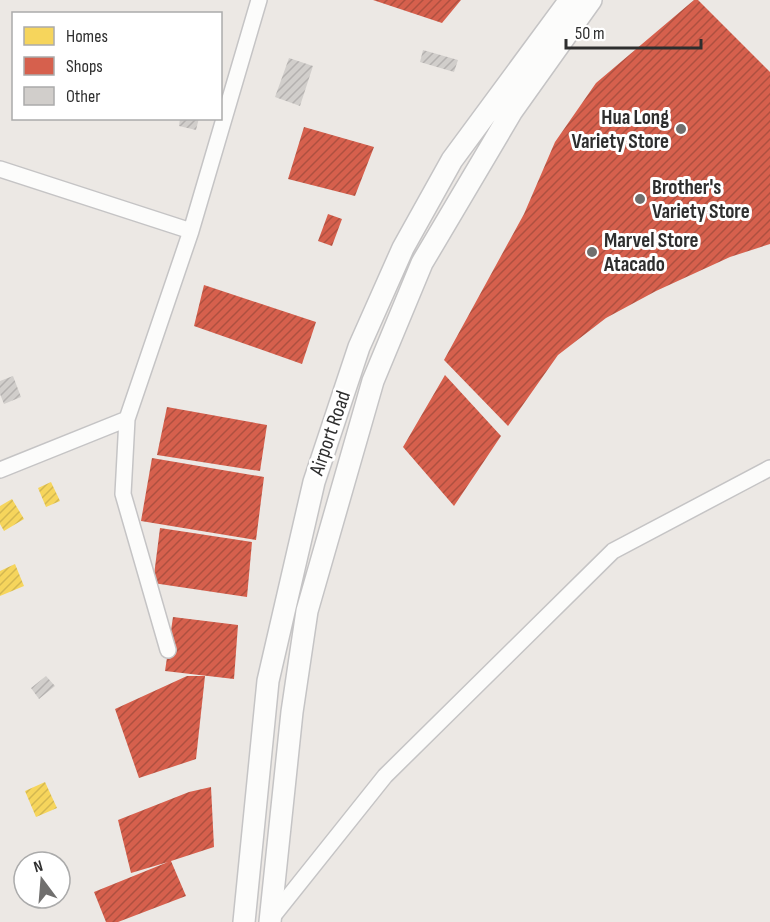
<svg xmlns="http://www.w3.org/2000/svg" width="770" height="922" font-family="'Sofia Sans Condensed',sans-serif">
  <defs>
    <pattern id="homes-hatch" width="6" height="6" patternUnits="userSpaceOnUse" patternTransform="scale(1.5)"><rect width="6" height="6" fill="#f6d55c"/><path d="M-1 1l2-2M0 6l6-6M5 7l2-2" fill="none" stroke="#d3b750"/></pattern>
    <pattern id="shops-hatch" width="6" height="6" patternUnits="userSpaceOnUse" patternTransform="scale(1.5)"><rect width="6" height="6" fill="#d6604d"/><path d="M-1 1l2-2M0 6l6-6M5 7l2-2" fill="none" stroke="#ae5040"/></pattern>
    <pattern id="building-hatch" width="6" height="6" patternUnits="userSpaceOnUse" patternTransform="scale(1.5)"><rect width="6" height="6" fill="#d1cecb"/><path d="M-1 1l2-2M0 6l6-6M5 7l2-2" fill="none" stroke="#b4b1af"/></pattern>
  </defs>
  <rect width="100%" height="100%" fill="#ece8e4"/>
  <!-- homes -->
  <path fill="url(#homes-hatch)" d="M51 482 60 501 46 507 38 488Z
    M12 499 24 519 4 531 0 524V506Z
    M15 564 24 586 0 596V571Z
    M45 782 57 808 36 817 25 791Z"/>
  <!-- shops -->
  <path fill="url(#shops-hatch)" d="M373 0H461L442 23Z
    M694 0H698L770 72V244L730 257 656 291 606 318 558 355 508 426 444 360 524 214 555 142 596 83Z
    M304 127 374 147 355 196 288 179Z
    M328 214 342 219 332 246 318 241Z
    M204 285 316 322 302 364 194 326Z
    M445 375 501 436 454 506 403 447Z
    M167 407 267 425 260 471 157 455Z
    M152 458 264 477 256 540 141 521Z
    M160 528 252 542 247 597 153 583Z
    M173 617 238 625 234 679 165 671Z
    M187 676H205L196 759 139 778 115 709Z
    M211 787 214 847 171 861 186 896 118 922H106L94 892 168 862 131 873 118 820 189 792Z"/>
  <!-- building -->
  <path fill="url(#building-hatch)" d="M423 50 458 60 454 72 420 62Z
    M289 58 313 66 300 106 275 97Z
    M180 118H199L196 130 179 126Z
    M13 376 21 397 4 404 0 394V381Z
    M46 676 55 686 39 699 31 688Z"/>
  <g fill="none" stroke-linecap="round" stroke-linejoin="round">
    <defs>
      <path id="street" d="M0 169 191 231
        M127 419 123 494 168 650
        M0 470 127 419 191 231 259 0
        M270 920 385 776 613 551 770 468"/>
      <path id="secondary" d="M244 922 268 681 314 482 359 347 403 248 452 160 570 0
        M270 922 292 712 307 611 373 381 422 263 512 111 591 0"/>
    </defs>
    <!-- street casing -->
    <use href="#street" stroke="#c5c4c5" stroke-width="18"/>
    <!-- secondary casing -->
    <use href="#secondary" stroke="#c5c4c5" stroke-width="24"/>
    <!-- street -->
    <use href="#street" stroke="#fcfcfb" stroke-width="15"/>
    <!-- secondary -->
    <use href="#secondary" stroke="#fcfcfb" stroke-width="21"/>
  </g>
  <!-- markers -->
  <g fill="#706f6e" stroke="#fff" stroke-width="2">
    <circle cx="681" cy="129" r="6"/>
    <circle cx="640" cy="199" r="6"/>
    <circle cx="592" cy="252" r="6"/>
  </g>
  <g text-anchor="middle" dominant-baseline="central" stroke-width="6" stroke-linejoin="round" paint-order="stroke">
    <!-- poi labels -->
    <g font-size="21" font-weight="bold" fill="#2e2e2e" stroke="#fff" text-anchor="start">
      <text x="669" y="117" text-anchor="end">Hua Long<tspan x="669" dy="24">Variety Store</tspan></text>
      <text x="652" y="187">Brother's<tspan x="652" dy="24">Variety Store</tspan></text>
      <text x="604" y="240">Marvel Store<tspan x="604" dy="24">Atacado</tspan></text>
    </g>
    <!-- street labels -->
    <g font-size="21" fill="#2e2e2e" stroke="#fff">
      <text transform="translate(330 433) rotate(-71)">Airport Road</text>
    </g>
  </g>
  <!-- legend -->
  <rect x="12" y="12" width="210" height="108" fill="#ffffff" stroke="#ababab" stroke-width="1.5"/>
  <rect x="24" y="27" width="30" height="18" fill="#f6d55c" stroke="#ababab" stroke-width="1.5"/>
  <text x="66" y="42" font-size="18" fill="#2e2e2e">Homes</text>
  <rect x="24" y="57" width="30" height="18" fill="#d6604d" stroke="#ababab" stroke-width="1.5"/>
  <text x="66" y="72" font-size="18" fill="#2e2e2e">Shops</text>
  <rect x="24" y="87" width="30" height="18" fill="#d1cecb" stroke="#ababab" stroke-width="1.5"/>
  <text x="66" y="102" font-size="18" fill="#2e2e2e">Other</text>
  <!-- north arrow -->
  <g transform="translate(42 880) rotate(344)"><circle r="28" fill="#ffffff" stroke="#ababab" stroke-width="1.5"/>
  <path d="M0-4.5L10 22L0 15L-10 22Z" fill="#706f6e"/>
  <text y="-9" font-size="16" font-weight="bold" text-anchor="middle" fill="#2e2e2e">N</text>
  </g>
  <!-- scale -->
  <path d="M566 39v9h135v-9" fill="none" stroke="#2e2e2e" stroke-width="3"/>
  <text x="575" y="39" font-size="18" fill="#2e2e2e" stroke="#ffffff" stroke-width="4.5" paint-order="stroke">50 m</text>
</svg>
